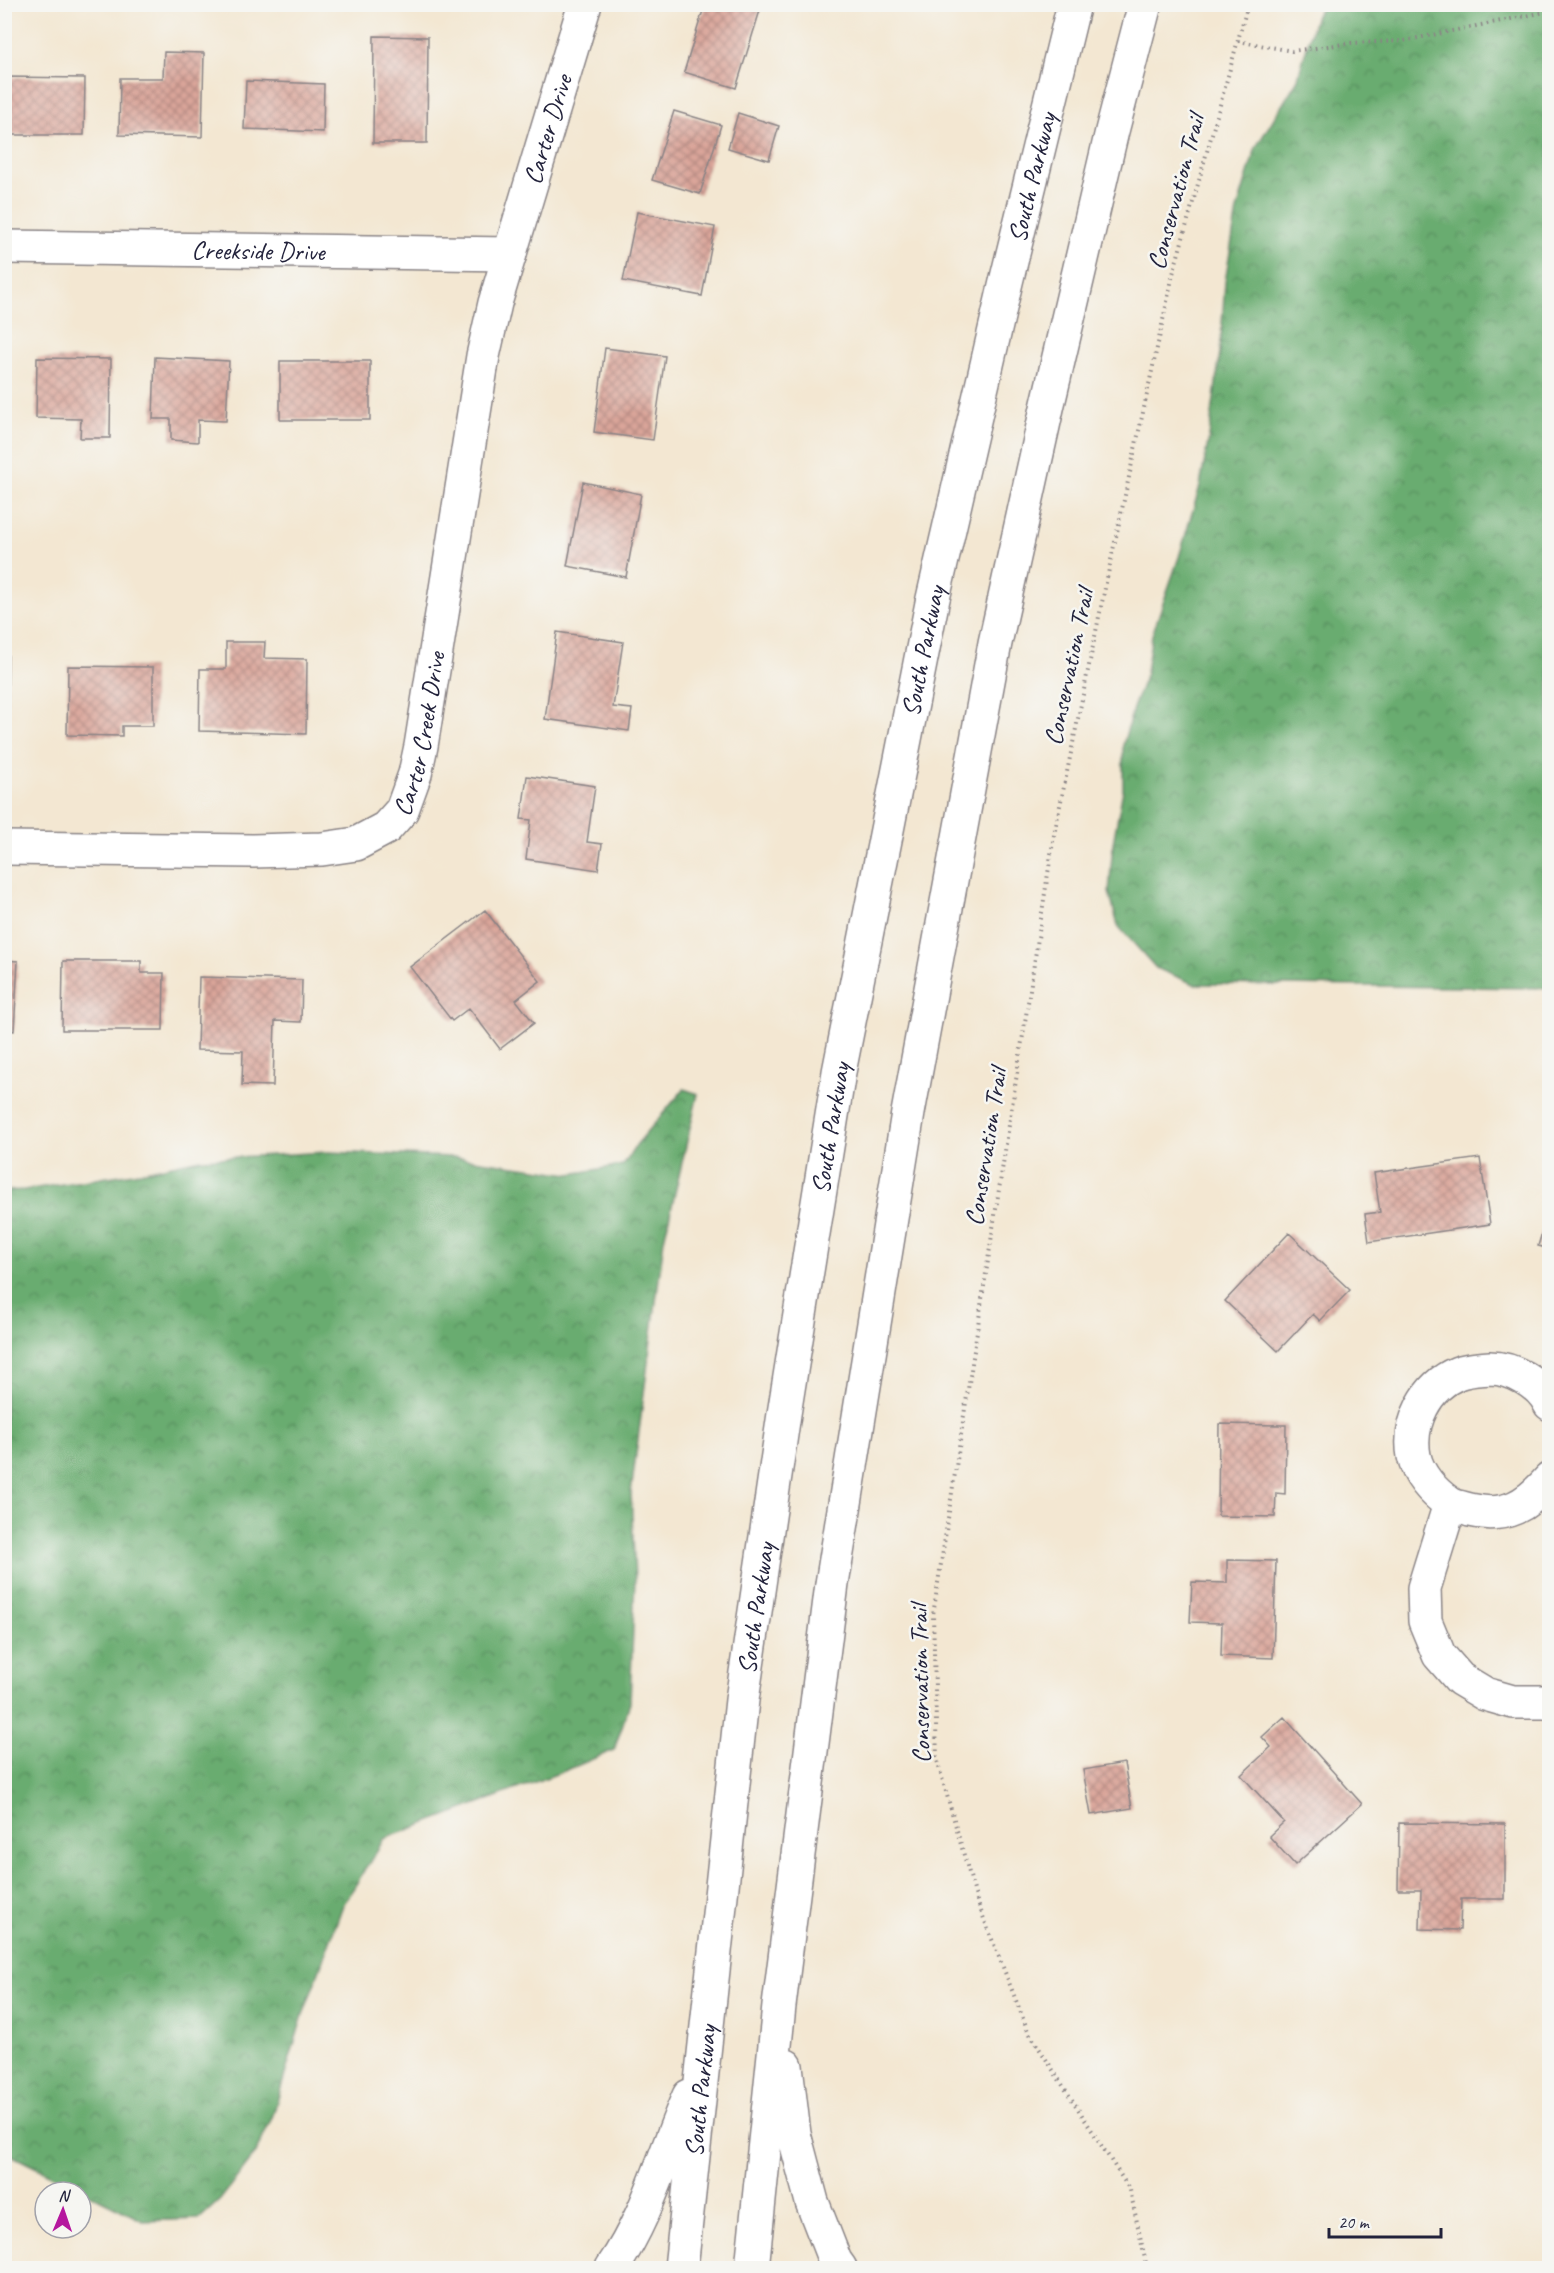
<svg xmlns="http://www.w3.org/2000/svg" width="1554" height="2273" font-family="Caveat,sans-serif">
  <defs>
    <pattern id="forest-crowns" width="20" height="18" patternUnits="userSpaceOnUse" patternTransform="scale(1.5)"><rect width="20" height="18" fill="#69ac70"/><path d="M2 6a3 3 0 1 1 6 0M12 15a3 3 0 1 1 6 0" fill="none" stroke="#568c5d"/></pattern>
    <pattern id="building-cross-hatch" width="8" height="8" patternUnits="userSpaceOnUse" patternTransform="scale(1.5)"><rect width="8" height="8" fill="#daa59a"/><path d="M0 0l8 8M0 8l8-8" fill="none" stroke="#b0867f"/></pattern>
  </defs>
  <rect width="100%" height="100%" fill="#f6f6f2"/>
  <filter id="ink" filterUnits="userSpaceOnUse"><feTurbulence type="fractalNoise" baseFrequency=".0167" numOctaves="2"/><feDisplacementMap in="SourceGraphic" scale="12" xChannelSelector="R" yChannelSelector="G"/><feConvolveMatrix kernelMatrix="1 2 1 2 8 2 1 2 1" color-interpolation-filters="sRGB"/></filter>
  <filter id="wash" filterUnits="userSpaceOnUse"><feTurbulence type="fractalNoise" baseFrequency=".008" numOctaves="4" result="noise"/><feDisplacementMap in="SourceGraphic" scale="24" xChannelSelector="R" yChannelSelector="G"/><feGaussianBlur stdDeviation="1.35" result="paint"/><feColorMatrix in="noise" values="0 0 0 0 0 0 0 0 0 0 0 0 0 0 0 0 0 1.4 0 .05"/><feComposite in="paint" operator="in"/></filter>
  <g filter="url(#wash)">
    <rect width="100%" height="100%" fill="#f3e7d2"/>
    <!-- forest -->
    <path fill="url(#forest-crowns)" stroke="#466756" stroke-width="1.5" d="M1326 4 1549 5V988L1194 984 1156 968 1118 926 1109 892 1113 843 1123 790V745L1133 708 1145 677 1152 635 1179 557 1200 486 1209 437 1220 353 1225 282 1237 210 1256 147 1297 81 1316 15Z
      M684 1089 698 1094 664 1240 631 1493 635 1579 630 1703 614 1750 567 1770 384 1839 343 1905 302 2018 273 2115 256 2153 220 2200 199 2219 143 2221 13 2156 4 2148 5 1191 24 1190 140 1172 200 1159 328 1152 454 1157 570 1174 623 1165 637 1144Z"/>
    <g id="blocks">
      <!-- building -->
      <path fill="url(#building-cross-hatch)" d="M705 4 715 7 716 4H762L736 88 684 72Z
        M374 36 428 37 427 143H373Z
        M164 52 204 53 202 137 119 135 120 78H163Z
        M4 77 85 78 84 135H4Z
        M246 81 324 84 323 132 244 129Z
        M674 111 721 125 700 194 652 180Z
        M738 113 779 126 769 160 728 148Z
        M637 212 715 227 702 296 623 281Z
        M605 348 665 356 653 440 594 432Z
        M155 357 229 361 226 421 198 420V442L171 440V419H153Z
        M37 358 111 359 110 438H80L81 419 36 418Z
        M280 361H370V420H280Z
        M583 482 641 494 626 577 567 566Z
        M557 632 623 642 613 707 632 709 629 731 545 719Z
        M226 642H265L264 658 307 659 306 734 199 731 200 669H226Z
        M4 648H8L7 720H4Z
        M68 666 153 667V726H122V736L67 735Z
        M527 776 595 786 587 842 602 844 598 870 526 859 531 820 521 819Z
        M485 910 540 981 516 1000 534 1023 500 1049 469 1008 452 1021 410 967Z
        M4 960 18 961 14 1031 4 1030Z
        M63 961H141V973H164L163 1030H62Z
        M199 977 302 980 301 1022 275 1021 273 1086 242 1085 243 1051 197 1050Z
        M1480 1158 1490 1224 1369 1242 1365 1214 1380 1212 1374 1173Z
        M1549 1209H1550V1249L1538 1246Z
        M1289 1233 1350 1290 1320 1321 1313 1314 1278 1351 1225 1301Z
        M1219 1424 1286 1425 1285 1494 1276 1493 1275 1517 1218 1516Z
        M1227 1560 1276 1561 1273 1658 1221 1656 1222 1623 1190 1622 1192 1582 1227 1583Z
        M1284 1717 1362 1804 1295 1865 1269 1836 1284 1822 1241 1775 1271 1747 1262 1737Z
        M1124 1763 1132 1808 1091 1815 1083 1770Z
        M1399 1823 1505 1824V1899H1461L1460 1930 1420 1929 1421 1890H1398Z"/>
    </g>
  </g>
  <g filter="url(#ink)">
    <use href="#blocks" fill-opacity="0" stroke="#8a8486" stroke-width="1.5"/>
    <g fill="none" stroke-linecap="round" stroke-linejoin="round">
      <defs>
        <g id="minor">
          <path id="s1" d="M4 247 510 254"/>
          <path id="s2" d="M4 848 253 851 322 849 356 844 386 828 402 810 415 774 421 746 483 356 495 303 585 4"/>
          <path d="M1550 1404C1540 1383 1512 1368 1490 1368 1479 1369 1468 1369 1458 1373 1426 1386 1408 1423 1414 1456 1418 1475 1433 1492 1449 1503 1454 1507 1464 1508 1470 1510 1506 1519 1527 1505 1550 1479"/>
          <path d="M1450 1504 1424 1588 1425 1621 1439 1655 1460 1679 1485 1694 1513 1702H1550"/>
        </g>
        <g id="major">
          <path d="M786 2066 794 2134 812 2202 835 2261 840 2268"/>
          <path d="M612 2268C648 2216 664 2153 689 2096"/>
          <path id="s3" d="M681 2268 742 1700 784 1414 839 1072 932 603 1006 282 1074 4"/>
          <path d="M752 2268 779 2006 832 1584 908 1113 995 643 1047 408 1112 131 1145 4"/>
        </g>
      </defs>
      <!-- minor casing -->
      <use href="#minor" stroke="#8a8486" stroke-width="36"/>
      <!-- major casing -->
      <use href="#major" stroke="#8a8486" stroke-width="36"/>
      <!-- path -->
      <path stroke="#8a8486" stroke-width="4" stroke-dasharray="1.5 4.5" stroke-linecap="butt" d="M1238 41 1292 51 1351 43 1403 41 1550 11
        M1147 2268 1130 2190 1028 2031 977 1901 937 1760 933 1615 1054 835 1106 583 1173 274 1248 4"/>
      <!-- minor -->
      <use href="#minor" stroke="#fff" stroke-width="33"/>
      <!-- major -->
      <use href="#major" stroke="#fff" stroke-width="33"/>
    </g>
  </g>
  <g text-anchor="middle" dominant-baseline="central" stroke-width="5" stroke-linejoin="round" paint-order="stroke">
    <!-- street labels -->
    <g font-size="26" fill="#22223b" stroke="#f6f6f2">
      <text stroke="none"><textPath href="#s2" startOffset="1108">Carter Drive</textPath></text>
      <text stroke="none"><textPath href="#s3" startOffset="2122">South Parkway</textPath></text>
      <text transform="translate(1176 192) rotate(-75)">Conservation Trail</text>
      <text stroke="none"><textPath href="#s1" startOffset="254">Creekside Drive</textPath></text>
      <text stroke="none"><textPath href="#s3" startOffset="1636">South Parkway</textPath></text>
      <text transform="translate(1069 667) rotate(-78)">Conservation Trail</text>
      <text stroke="none"><textPath href="#s2" startOffset="489">Carter Creek Drive</textPath></text>
      <text stroke="none"><textPath href="#s3" startOffset="1150">South Parkway</textPath></text>
      <text transform="translate(986 1147) rotate(-81)">Conservation Trail</text>
      <text stroke="none"><textPath href="#s3" startOffset="664">South Parkway</textPath></text>
      <text transform="translate(920 1684) rotate(-91)">Conservation Trail</text>
      <text stroke="none"><textPath href="#s3" startOffset="178">South Parkway</textPath></text>
    </g>
  </g>
  <!-- margin -->
  <rect width="1554" height="2273" fill="none" stroke="#f6f6f2" stroke-width="24"/>
  <!-- north arrow -->
  <g transform="translate(63 2210) rotate(2)"><circle r="28" fill="#f6f6f2" stroke="#a1a1a9" stroke-width="1.5"/>
  <path d="M0-4.5L10 22L0 15L-10 22Z" fill="#b5179e"/>
  <text y="-9" font-size="16" font-weight="bold" text-anchor="middle" fill="#22223b">N</text>
  </g>
  <!-- scale -->
  <path d="M1329 2228v9h112v-9" fill="none" stroke="#22223b" stroke-width="3"/>
  <text x="1338" y="2228" font-size="18" fill="#22223b" stroke="#f6f6f2" stroke-width="4.5" paint-order="stroke">20 m</text>
</svg>
